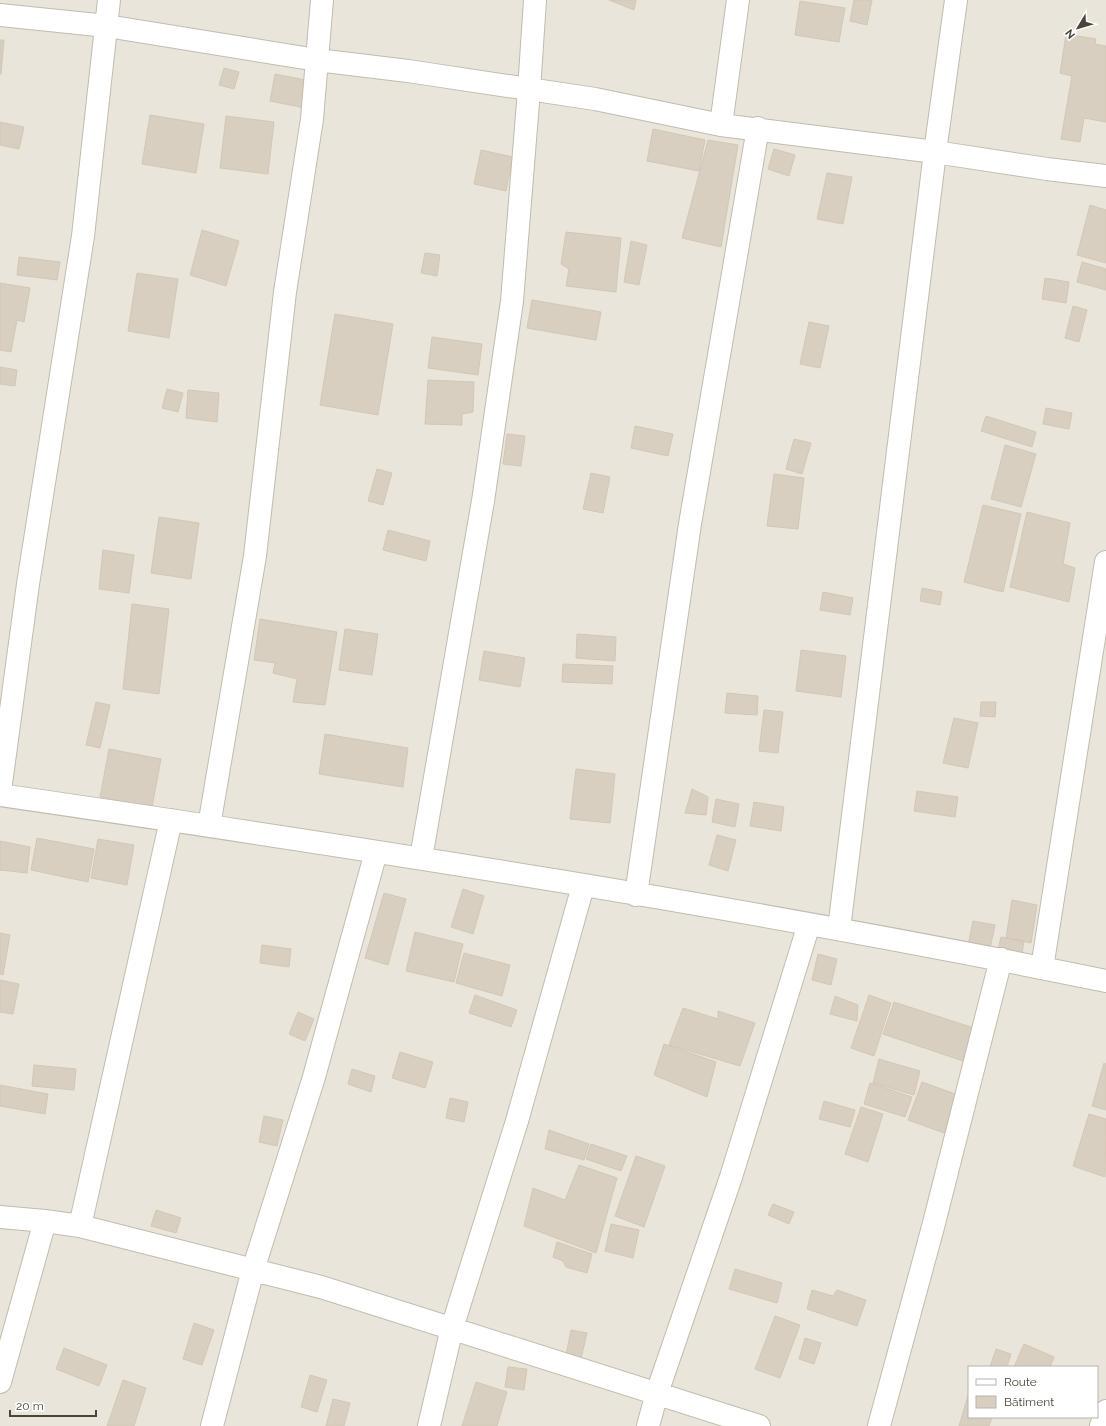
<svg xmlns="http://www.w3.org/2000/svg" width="1106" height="1426" font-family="Raleway,sans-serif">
  <rect width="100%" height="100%" fill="#f6f3ec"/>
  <!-- residential -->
  <path fill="#eae5da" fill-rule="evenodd" d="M0 0H1106V1426H0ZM969 1367H1097V1417H969Z"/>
  <!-- building -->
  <path fill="#d8cfc1" stroke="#d3c7b4" d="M609 0H636L634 10Z
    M854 0H872L867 25 850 21Z
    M800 1 845 8 839 42 795 35Z
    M1066 34 1096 39 1095 44 1106 46V122L1084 118 1080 142 1061 139 1072 76 1060 73Z
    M0 40H4L1 74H0Z
    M224 68 239 72 234 89 219 85Z
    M275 74 311 81 305 108 270 101Z
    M150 115 204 124 196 173 142 164Z
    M226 116 274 122 268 174 220 168Z
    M0 122 24 127 19 149 0 145Z
    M653 129 705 140 699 171 647 161Z
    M708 140 738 145 721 247 682 238Z
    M774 149 795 155 789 176 768 169Z
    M481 150 513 157 506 191 474 184Z
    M827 173 852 177 843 224 817 219Z
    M1090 205 1106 210V263L1077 255Z
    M202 230 239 241 226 286 190 275Z
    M566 232 621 238 616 292 566 286 569 269 561 264Z
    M631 241 647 245 639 285 624 282Z
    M425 253 440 255 437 276 421 273Z
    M19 257 60 262 57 280 17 275Z
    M1082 262 1106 269V290L1077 282Z
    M137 273 178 279 169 338 128 331Z
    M1045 278 1069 282 1066 303 1042 299Z
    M0 283 30 288 24 322 17 320 11 352 0 350Z
    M532 300 601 312 596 340 527 328Z
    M1073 306 1087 310 1079 342 1065 338Z
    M335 314 393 324 378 415 320 405Z
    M809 322 829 326 820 368 800 364Z
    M432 337 482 344 478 375 428 368Z
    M0 367 17 370 15 386 0 384Z
    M428 380 474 382 473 412 462 414V425L425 424Z
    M167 389 183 393 178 412 162 408Z
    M188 390 219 393 217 422 186 418Z
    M1046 408 1072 413 1069 429 1043 424Z
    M986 416 1036 432 1032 447 981 431Z
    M635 426 673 434 668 456 631 448Z
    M507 434 525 436 521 466 503 464Z
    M794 439 811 443 802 474 786 469Z
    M1005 445 1036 454 1021 507 991 499Z
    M377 469 392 473 383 505 368 501Z
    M591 473 610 477 603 513 583 509Z
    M774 474 804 478 798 529 767 526Z
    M983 505 1021 514 1003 592 964 582Z
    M1027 512 1070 523 1063 564 1075 568 1069 602 1010 587Z
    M159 517 199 523 191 579 151 573Z
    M388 530 430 541 426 561 383 550Z
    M103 550 134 555 129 593 99 589Z
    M922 588 942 592 940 605 920 601Z
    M823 592 853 598 850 615 820 610Z
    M132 604 169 609 159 694 123 689Z
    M260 619 337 632 325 705 293 702 297 679 273 673 275 663 254 660Z
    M345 629 378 634 372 675 339 670Z
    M577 634 616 637 615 661 576 658Z
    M801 650 846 656 841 697 796 691Z
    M484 651 525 658 520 687 479 680Z
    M563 664 613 666 612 684 562 682Z
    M727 693 758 696 757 715 725 713Z
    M96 702 110 705 100 748 86 745Z
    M981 702H996L995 717 980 716Z
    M764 710 783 712 778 753 759 751Z
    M954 718 978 723 968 768 943 763Z
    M325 734 408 748 403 787 319 774Z
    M109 749 161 759 152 807 100 797Z
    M576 769 615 774 610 823 570 819Z
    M692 789 708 797 706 815 685 813Z
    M917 791 958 797 955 817 914 811Z
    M716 799 739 804 735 827 712 822Z
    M754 802 784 807 781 831 750 826Z
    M717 835 736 840 728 871 709 865Z
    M37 838 94 849 88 882 31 870Z
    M98 839 134 845 127 885 91 878Z
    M0 841 30 847 27 873 0 870Z
    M463 889 484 896 473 934 451 927Z
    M384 893 406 899 388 965 365 958Z
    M1012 900 1037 905 1031 943 1006 938Z
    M973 921 995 925 990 949 968 945Z
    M415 932 463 944 454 982 406 971Z
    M0 933 10 935 3 975 0 974Z
    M1001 937 1024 941 1021 959 997 954Z
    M262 945 291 949 289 967 260 963Z
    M464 953 510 965 502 996 456 983Z
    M818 954 837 959 831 985 812 980Z
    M0 980 19 984 13 1014 0 1012Z
    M475 995 517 1010 511 1027 469 1013Z
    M869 995 891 1003 874 1056 851 1048Z
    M835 996 858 1005 857 1021 830 1014Z
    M894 1002 977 1029 966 1062 883 1034Z
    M683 1008 718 1019V1011L755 1023 740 1066 669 1045Z
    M298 1012 314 1019 305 1041 289 1034Z
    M664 1044 716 1062 707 1097 654 1075Z
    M400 1052 433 1062 425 1088 392 1078Z
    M879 1059 920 1071 914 1095 873 1083Z
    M1104 1063 1106 1064V1110L1092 1106Z
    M34 1065 76 1069 74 1090 32 1086Z
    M352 1069 375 1076 371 1092 348 1084Z
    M922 1082 961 1096 947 1134 908 1120Z
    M870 1083 912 1097 905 1117 864 1104Z
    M0 1085 48 1094 45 1114 0 1106Z
    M450 1098 468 1102 464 1122 446 1118Z
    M824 1101 855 1110 850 1127 819 1119Z
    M861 1107 883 1114 868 1162 845 1154Z
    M1089 1114 1106 1119 1105 1177 1073 1166Z
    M264 1116 283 1120 277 1146 259 1142Z
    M549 1130 589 1144 584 1160 545 1149Z
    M591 1144 627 1156 621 1171 586 1159Z
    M636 1156 665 1166 644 1227 615 1216Z
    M579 1165 617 1178 596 1253 524 1226 533 1188 565 1200Z
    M773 1204 794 1212 789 1224 768 1215Z
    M156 1210 181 1218 176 1233 151 1226Z
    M611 1224 639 1230 633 1258 605 1251Z
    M557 1242 592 1254 587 1273 566 1267 563 1261 553 1257Z
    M735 1269 782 1283 777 1303 729 1289Z
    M812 1290 833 1296 837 1290 866 1300 857 1326 807 1309Z
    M775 1316 800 1325 780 1378 755 1369Z
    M194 1323 214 1330 202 1365 183 1359Z
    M571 1330 587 1333 580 1363 565 1360Z
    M805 1338 821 1343 814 1364 799 1359Z
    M1024 1344 1054 1357 1050 1367H1014Z
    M64 1348 107 1365 99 1386 56 1369Z
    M996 1349 1011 1354 1007 1367H990Z
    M508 1367 527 1369 524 1390 505 1387Z
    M310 1375 327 1380 317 1412 301 1407Z
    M123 1380 146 1388 134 1426H107Z
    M476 1382 507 1392 497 1426H462Z
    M969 1392V1417H992L989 1426H959Z
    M333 1399 350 1403 344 1426H326Z"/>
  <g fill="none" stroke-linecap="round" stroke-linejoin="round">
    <defs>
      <path id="minor" d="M0 15 107 26 317 60 408 71 595 99 721 125 935 152 1047 169 1106 176
        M721 125 738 0
        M0 791 28 584 83 236 109 0
        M0 795C370 849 740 906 1106 981
        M209 826 255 556 285 292 312 119 322 0
        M421 858 483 501 512 301 529 90 535 0
        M636 895 690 524 758 128
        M839 929 935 152 956 0
        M1042 968 1106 562
        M0 1217 45 1221 80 1226 321 1287 759 1426
        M80 1226 171 820
        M0 1382 45 1221
        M212 1426 253 1270 314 1077 376 852
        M429 1426 452 1328 517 1121 583 886
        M648 1426 657 1393 731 1177 809 924
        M879 1426 933 1227 1001 959
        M1101 1426 1106 1411"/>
    </defs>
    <!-- minor casing -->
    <use href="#minor" stroke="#c2bbae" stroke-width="24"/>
    <!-- minor -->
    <use href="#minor" stroke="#fff" stroke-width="22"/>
  </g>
  <!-- legend -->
  <rect x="968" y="1366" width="130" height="52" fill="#ffffff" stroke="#b7b4b0"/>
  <rect x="976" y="1379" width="20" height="6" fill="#ffffff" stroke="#b7b4b0"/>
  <text x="1004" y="1386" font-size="12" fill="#4b4439">Route</text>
  <rect x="976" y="1396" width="20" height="12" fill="#d8cfc1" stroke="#b7b4b0"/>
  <text x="1004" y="1406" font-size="12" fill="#4b4439">Bâtiment</text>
  <!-- north arrow -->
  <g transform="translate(1078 28) rotate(232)" stroke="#ffffff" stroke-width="3" paint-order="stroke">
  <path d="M0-3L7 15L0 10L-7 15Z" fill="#4b4439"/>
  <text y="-6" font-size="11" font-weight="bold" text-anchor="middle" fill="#4b4439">N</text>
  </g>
  <!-- scale -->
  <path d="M10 1410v6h86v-6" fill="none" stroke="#4b4439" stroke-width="2"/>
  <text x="16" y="1410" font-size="12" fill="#4b4439" stroke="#ffffff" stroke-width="3" paint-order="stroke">20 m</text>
</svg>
